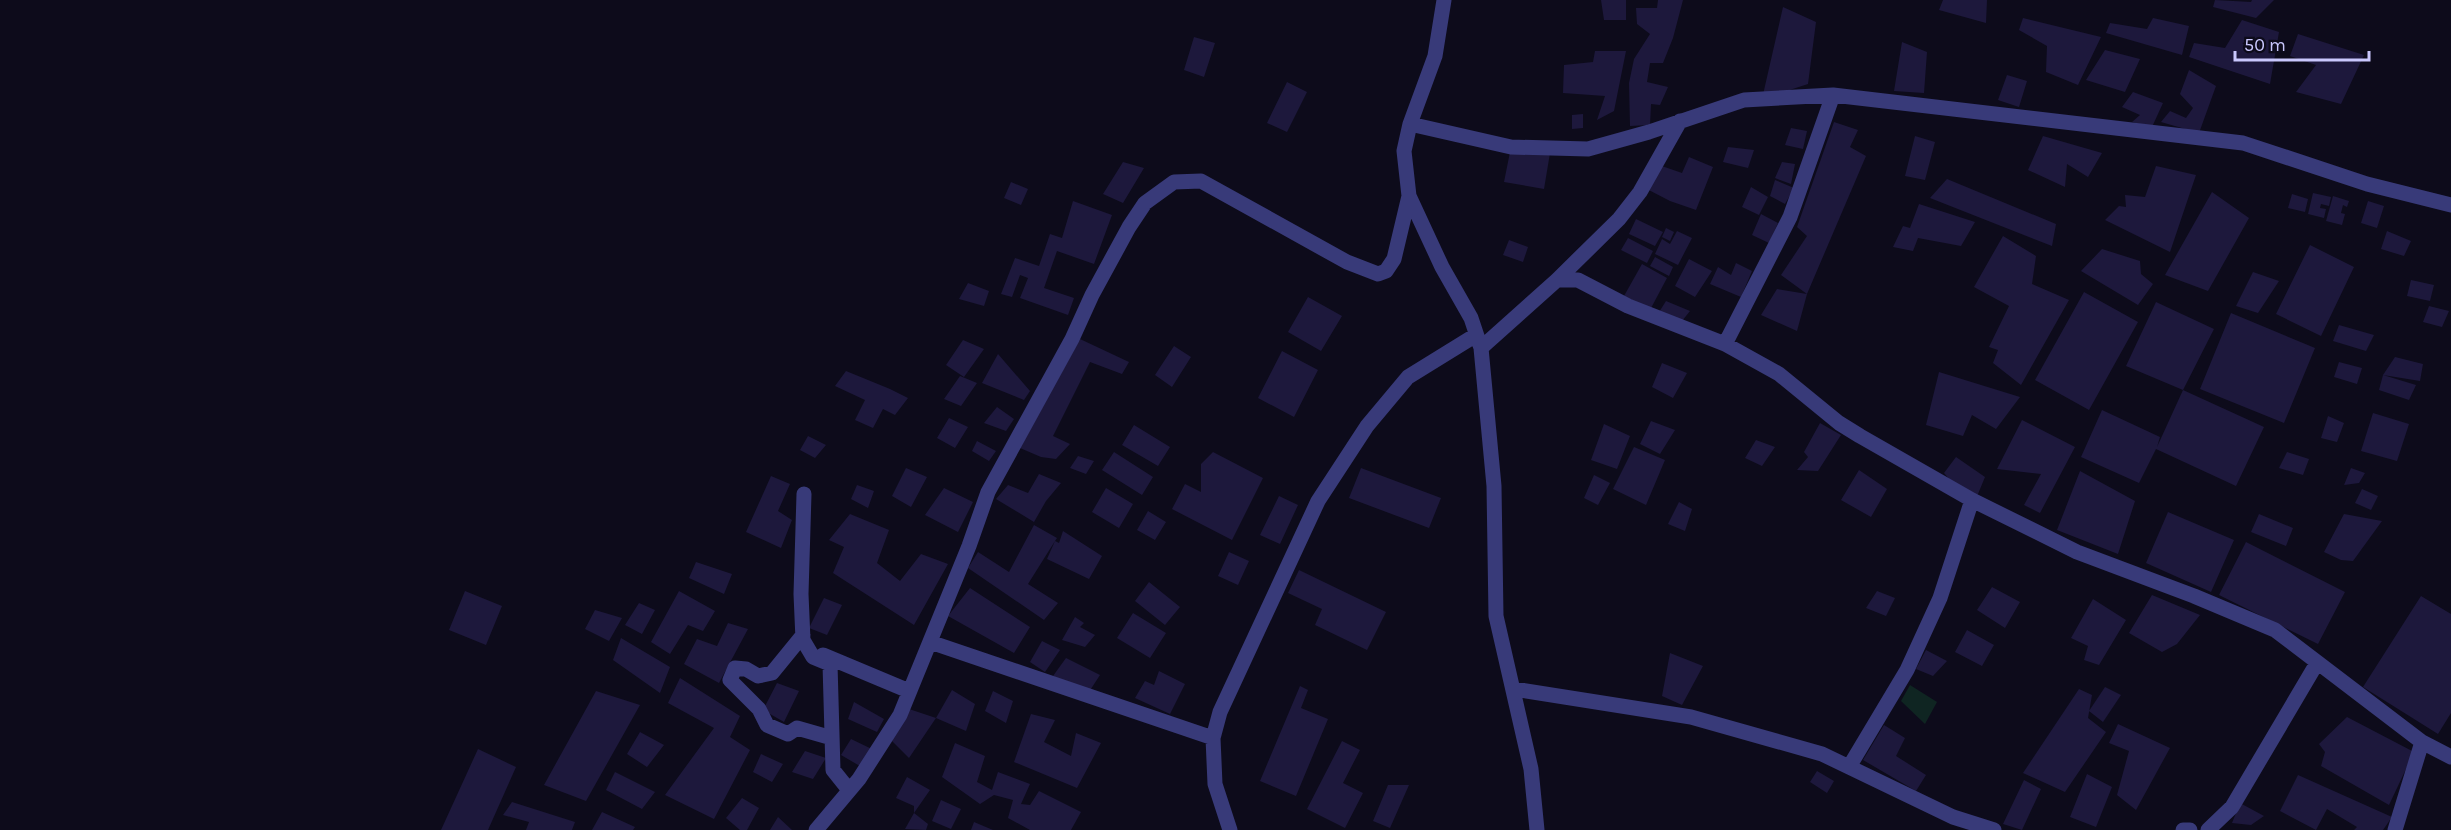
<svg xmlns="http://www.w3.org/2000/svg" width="2451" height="830" font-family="Karla,sans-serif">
  <rect width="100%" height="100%" fill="#0d0b1b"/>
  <!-- green -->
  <path fill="#0f2522" d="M1910 685 1937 702 1925 724 1901 701Z"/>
  <!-- building -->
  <path fill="#1d183c" d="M1601 0H1626V20H1604Z
    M1658 0H1683L1673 38 1663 63H1650L1647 82 1668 87 1660 105 1651 104 1650 125 1630 126 1629 83 1634 59 1650 34 1637 24 1636 8H1657Z
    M1943 0H1987L1986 23 1939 10Z
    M2215 0 2251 2 2252 0H2274L2256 18 2213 7Z
    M1783 7 1816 22 1808 84 1762 99Z
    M2023 18 2101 37 2078 85 2046 72 2047 46 2019 30Z
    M2153 18 2189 26 2182 55 2106 33 2110 23 2147 29Z
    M2242 20 2279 32 2270 84 2189 57 2194 43 2225 48Z
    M2298 34 2364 55 2341 104 2296 92 2316 65 2290 56Z
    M1194 37 1215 43 1204 77 1184 70Z
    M1902 42 1927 52 1924 93 1894 91Z
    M2105 50 2140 59 2125 92 2086 80Z
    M1595 51H1626L1614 111 1597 120 1605 96 1563 93 1564 65 1593 62Z
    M2189 70 2216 86 2199 133 2161 122 2170 111 2186 118 2193 108 2180 94Z
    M2007 75 2027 81 2019 107 1998 100Z
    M1287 82 1307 92 1287 132 1267 123Z
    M2133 92 2163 103 2152 127 2132 122 2140 115 2122 107Z
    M1583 114V128L1572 129V115Z
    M1834 122 1858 130 1850 147 1866 156 1807 294 1797 331 1761 315 1777 289 1807 294 1781 275 1807 236 1797 227Z
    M1791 128 1807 131 1803 149 1785 145Z
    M1915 136 1935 142 1925 180 1905 176Z
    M2043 136 2102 153 2088 177 2067 164 2065 187 2028 170Z
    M1511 147 1550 153 1544 189 1504 182Z
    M1728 147 1754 150 1748 168 1723 162Z
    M1689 157 1713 167 1696 210 1670 201 1643 187 1656 164 1682 173Z
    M1123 162 1144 168 1123 203 1103 194Z
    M1782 162 1795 164 1791 184 1775 178Z
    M2156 166 2196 175 2170 252 2105 220 2119 206 2126 207 2125 195 2145 197Z
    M1947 179 2056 224 2052 246 1930 198Z
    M1775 180 1794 188 1785 204 1770 196Z
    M1011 182 1028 189 1021 205 1004 198Z
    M1751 187 1768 197 1759 215 1742 207Z
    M2212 192 2249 218 2208 291 2165 275Z
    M2313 193 2331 197 2329 206 2321 204 2320 208 2326 209 2324 218 2308 214Z
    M2292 194 2308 199 2305 212 2288 208Z
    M2333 196 2349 201 2347 207 2343 205 2341 213 2345 214 2342 225 2326 221Z
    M1073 201 1112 215 1094 264 1057 251 1044 288 1074 298 1068 315 1020 298 1028 278 1020 275 1012 297 1001 294 1015 258 1039 266 1050 234 1062 238Z
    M2368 201 2384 206 2377 228 2361 223Z
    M1919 204 1975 222 1961 246 1918 238 1913 251 1893 247 1903 226 1910 228Z
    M1761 214 1778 223 1769 243 1752 235Z
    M1636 219 1663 232 1655 246 1629 234Z
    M1666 228 1674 232 1670 241 1662 237Z
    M1677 231 1692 238 1678 265 1655 254 1662 239 1670 244Z
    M2387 231 2411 241 2404 256 2381 249Z
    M2003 236 2036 256 2032 284 2069 300 2021 385 1993 363 1998 350 1989 347 2009 306 1974 287Z
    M1628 238 1653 251 1647 263 1621 250Z
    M1509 240 1528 247 1523 262 1503 255Z
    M2310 245 2354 267 2321 336 2276 314Z
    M2102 249 2140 261 2141 274 2153 284 2138 305 2081 271Z
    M1655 257 1673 267 1669 276 1650 266Z
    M1689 259 1712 271 1695 297 1675 286Z
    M1736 263 1752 271 1741 297 1710 284 1718 267 1731 275Z
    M1642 264 1667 278 1650 310 1624 296Z
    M2253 272 2279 281 2258 313 2236 306Z
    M2411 280 2434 285 2430 301 2407 296Z
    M968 283 989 291 984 306 959 299Z
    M2084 292 2138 322 2089 410 2035 380Z
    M1308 297 1342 316 1321 351 1288 332Z
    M1666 301 1690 311 1678 326 1656 317Z
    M2156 302 2214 329 2183 390 2264 427 2236 486 2156 449 2139 483 2081 457 2102 410 2160 437 2157 447 2183 390 2126 366Z
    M2429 306 2449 311 2442 327 2423 322Z
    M2231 313 2315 348 2284 423 2200 389Z
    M2339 325 2374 335 2366 351 2333 341Z
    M1080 339 1129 362 1122 374 1090 362 1053 436 1070 444 1056 459 1041 457 1020 448Z
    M963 340 984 349 964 377 946 365Z
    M1174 346 1191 357 1172 387 1155 375Z
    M1282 351 1318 370 1294 417 1258 398Z
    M998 354 1030 391 1024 400 982 383Z
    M2395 357 2423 364 2420 381 2383 375Z
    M2339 362 2362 368 2357 384 2334 377Z
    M1662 363 1687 373 1673 398 1652 387Z
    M846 371 890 389 908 398 895 415 883 409 873 428 855 420 865 400 835 386Z
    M1939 372 2020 397 1996 429 1972 415 1963 436 1926 425Z
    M2383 375 2416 385 2409 400 2379 390Z
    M960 376 977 383 961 406 944 399Z
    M997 407 1014 419 1006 431 984 423Z
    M2373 413 2409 424 2397 461 2361 451Z
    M2328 416 2344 423 2337 442 2321 438Z
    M949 418 968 427 955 448 937 438Z
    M2022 420 2075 447 2040 513 2024 505 2041 474 1997 469Z
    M1651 421 1675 430 1660 454 1640 444Z
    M1820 423 1841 435 1818 471 1797 470 1808 457 1804 452Z
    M1604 424 1630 436 1617 469 1591 460Z
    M1134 425 1170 447 1158 466 1122 445Z
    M808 436 826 445 815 458 800 450Z
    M1756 440 1775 447 1762 466 1745 458Z
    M977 441 996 451 989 461 972 451Z
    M1634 447 1665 460 1646 505 1613 489Z
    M1114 452 1153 477 1142 495 1102 470Z
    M1213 452 1263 478 1232 540 1172 509 1185 484 1201 492V464Z
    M2287 452 2309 459 2303 475 2279 468Z
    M1078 456 1094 461 1086 474 1070 468Z
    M1956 457 1985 477 1978 494 1972 500 1962 494 1944 473Z
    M906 468 927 477 911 507 892 496Z
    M1361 468 1441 498 1429 528 1349 498Z
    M2351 468 2365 473 2359 483 2344 485Z
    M1859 470 1887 489 1871 517 1841 500Z
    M2080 471 2135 501 2118 554 2057 530Z
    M1039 474 1061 483 1046 501 1034 522 996 499 1008 485 1028 493Z
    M1594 475 1610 483 1598 505 1584 498Z
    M771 476 790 484 778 511 792 520 781 548 746 532Z
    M857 485 874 491 868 508 851 499Z
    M944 488 973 502 958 532 925 515Z
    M1106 488 1133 504 1119 528 1092 512Z
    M2362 489 2378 496 2371 510 2355 503Z
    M1279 496 1298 505 1280 544 1260 535Z
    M1679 502 1692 509 1685 531 1668 524Z
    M1148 511 1166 522 1155 540 1137 530Z
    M2168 512 2234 540 2211 592 2146 563Z
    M850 514 889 530 877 563 900 581 921 554 948 564 914 625 833 573 844 547 829 540Z
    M2259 514 2293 528 2286 546 2251 532Z
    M2344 514 2382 521 2353 561 2341 560 2324 552Z
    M1034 525 1057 538 1055 541 1059 543 1063 531 1102 556 1089 579 1047 559 1055 541 1028 584 1058 603 1044 620 968 568 978 552 1009 572Z
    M2246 542 2345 592 2318 644 2219 595Z
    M1229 552 1249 561 1238 585 1218 576Z
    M696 562 732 574 724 594 689 578Z
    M1299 570 1386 612 1367 650 1315 625 1322 609 1288 593Z
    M1149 582 1180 607 1165 625 1135 601Z
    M1992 587 2020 602 2005 628 1977 610Z
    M970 588 1030 627 1014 653 948 616Z
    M465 591 502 606 486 645 449 630Z
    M679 591 715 611 703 631 688 625 670 654 651 642Z
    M1877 591 1895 598 1886 616 1866 608Z
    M2152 595 2200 615 2177 644 2162 652 2129 633Z
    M2421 596 2451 614V713L2438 734 2363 687Z
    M824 598 842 605 827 635 809 628Z
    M2093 599 2126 620 2099 665 2084 660 2088 646 2071 638Z
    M639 603 655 610 642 634 625 625Z
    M595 610 622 618 609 641 585 629Z
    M1133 613 1166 633 1150 658 1117 638Z
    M1075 617 1084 623 1080 627 1095 635 1085 647 1062 640Z
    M728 623 748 629 719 683 684 664 697 639 717 646Z
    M1967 630 1994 645 1982 666 1955 652Z
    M621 638 670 667 660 693 613 660Z
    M1042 641 1060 650 1045 672 1030 662Z
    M1926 650 1947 661 1933 676 1916 669Z
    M1670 653 1703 666 1682 705 1662 696Z
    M1066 658 1100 675 1087 695 1053 676Z
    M1159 671 1185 684 1170 714 1135 698 1145 681 1154 685Z
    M680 678 740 716 730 737 750 750 714 819 665 795 714 728 668 703Z
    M777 683 799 691 784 722 763 710Z
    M1300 686 1308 690 1301 708 1328 719 1296 796 1260 781Z
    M2105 687 2121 695 2103 722 2089 711Z
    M2079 689 2092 695 2088 718 2106 732 2065 792 2023 773Z
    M952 690 975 704 966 731 936 718 909 758 892 741 903 707 936 718Z
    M596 691 640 705 586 801 544 785Z
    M993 691 1013 701 1006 723 985 711Z
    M854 702 884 719 877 732 848 719Z
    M1031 714 1055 720 1044 742 1071 756 1076 733 1101 743 1077 788 1014 762Z
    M2347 717 2414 752 2389 805 2321 766 2325 752 2319 744Z
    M2118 724 2170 748 2136 810 2117 795 2129 751 2109 743Z
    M1884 725 1905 738 1896 756 1926 775 1916 791 1863 760Z
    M640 732 664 745 647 767 627 754Z
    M851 739 876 751 865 769 841 755Z
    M1342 741 1360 750 1343 783 1363 793 1345 828 1307 809Z
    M955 743 985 756 977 782 992 790 998 772 1030 784 1021 804 1030 805 1039 791 1081 812 1071 830H1030L1008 818 1013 800 994 795 980 804 942 777Z
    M478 749 516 767 488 830H441Z
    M805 751 826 758 813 779 792 772Z
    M761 754 783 764 772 782 753 772Z
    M1817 771 1834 781 1827 793 1810 782Z
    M615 772 655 792 642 809 606 790Z
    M2087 774 2112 787 2096 827 2070 817Z
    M2298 775 2392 817 2383 830H2354L2357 827 2327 809 2316 830 2280 811Z
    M907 777 930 790 914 813V806L896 798Z
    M2024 780 2041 789 2022 830 2003 824Z
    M1388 785H1409L1390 828 1373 821Z
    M742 798 759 808 747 830H740L726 818Z
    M941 800 961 809 951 829 932 821Z
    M512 802 575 822 572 830H526L529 822 503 815Z
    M2240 803 2264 816 2251 825 2232 823Z
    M602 812 635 827 633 830H592Z
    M914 813 928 824 926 830 905 829Z
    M778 817 792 830H770Z
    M974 822 993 830H971Z"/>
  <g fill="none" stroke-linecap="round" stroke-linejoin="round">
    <!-- minor -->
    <path stroke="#383a79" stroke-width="15" d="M1444 0 1435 56 1410 124 1404 151 1409 196 1442 267 1471 318 1481 348 1494 486 1496 616 1531 769 1537 830
      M1410 124 1511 147 1588 149 1649 132 1744 100 1833 95 2243 143 2367 184 2451 205
      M1557 280 1619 219 1640 192 1680 121
      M1725 344 1790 217 1833 95
      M1481 348 1557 280H1578L1628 306 1725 344 1779 374 1839 423 1860 436 1972 500 2077 552 2194 596 2275 630 2422 742 2451 757
      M804 494 801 594 803 640 813 657 830 664 833 770 849 790
      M803 635 772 673 758 676 746 669 735 668 730 680 759 709 767 725 788 734 797 728 832 738
      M930 642 1213 738
      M823 655 909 691
      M1514 689 1691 717 1822 754 1953 817 1994 830
      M1849 767 1907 670 1940 598 1972 500
      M816 830 859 779 900 715 969 546 988 492 1072 339 1092 295 1129 227 1145 203 1174 182 1201 181 1347 262 1378 274 1386 271 1394 259 1409 196
      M1230 830 1215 784 1213 738 1220 712 1318 501 1367 426 1408 377 1476 335
      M2183 830H2190
      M2208 830 2232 807 2317 663
      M2395 830 2422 742"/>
  </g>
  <!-- scale -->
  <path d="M2235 51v9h134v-9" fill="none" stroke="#c9c7fd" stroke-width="3"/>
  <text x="2244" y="51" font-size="18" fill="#c9c7fd" stroke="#0d0b1b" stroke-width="4.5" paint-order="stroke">50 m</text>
</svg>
